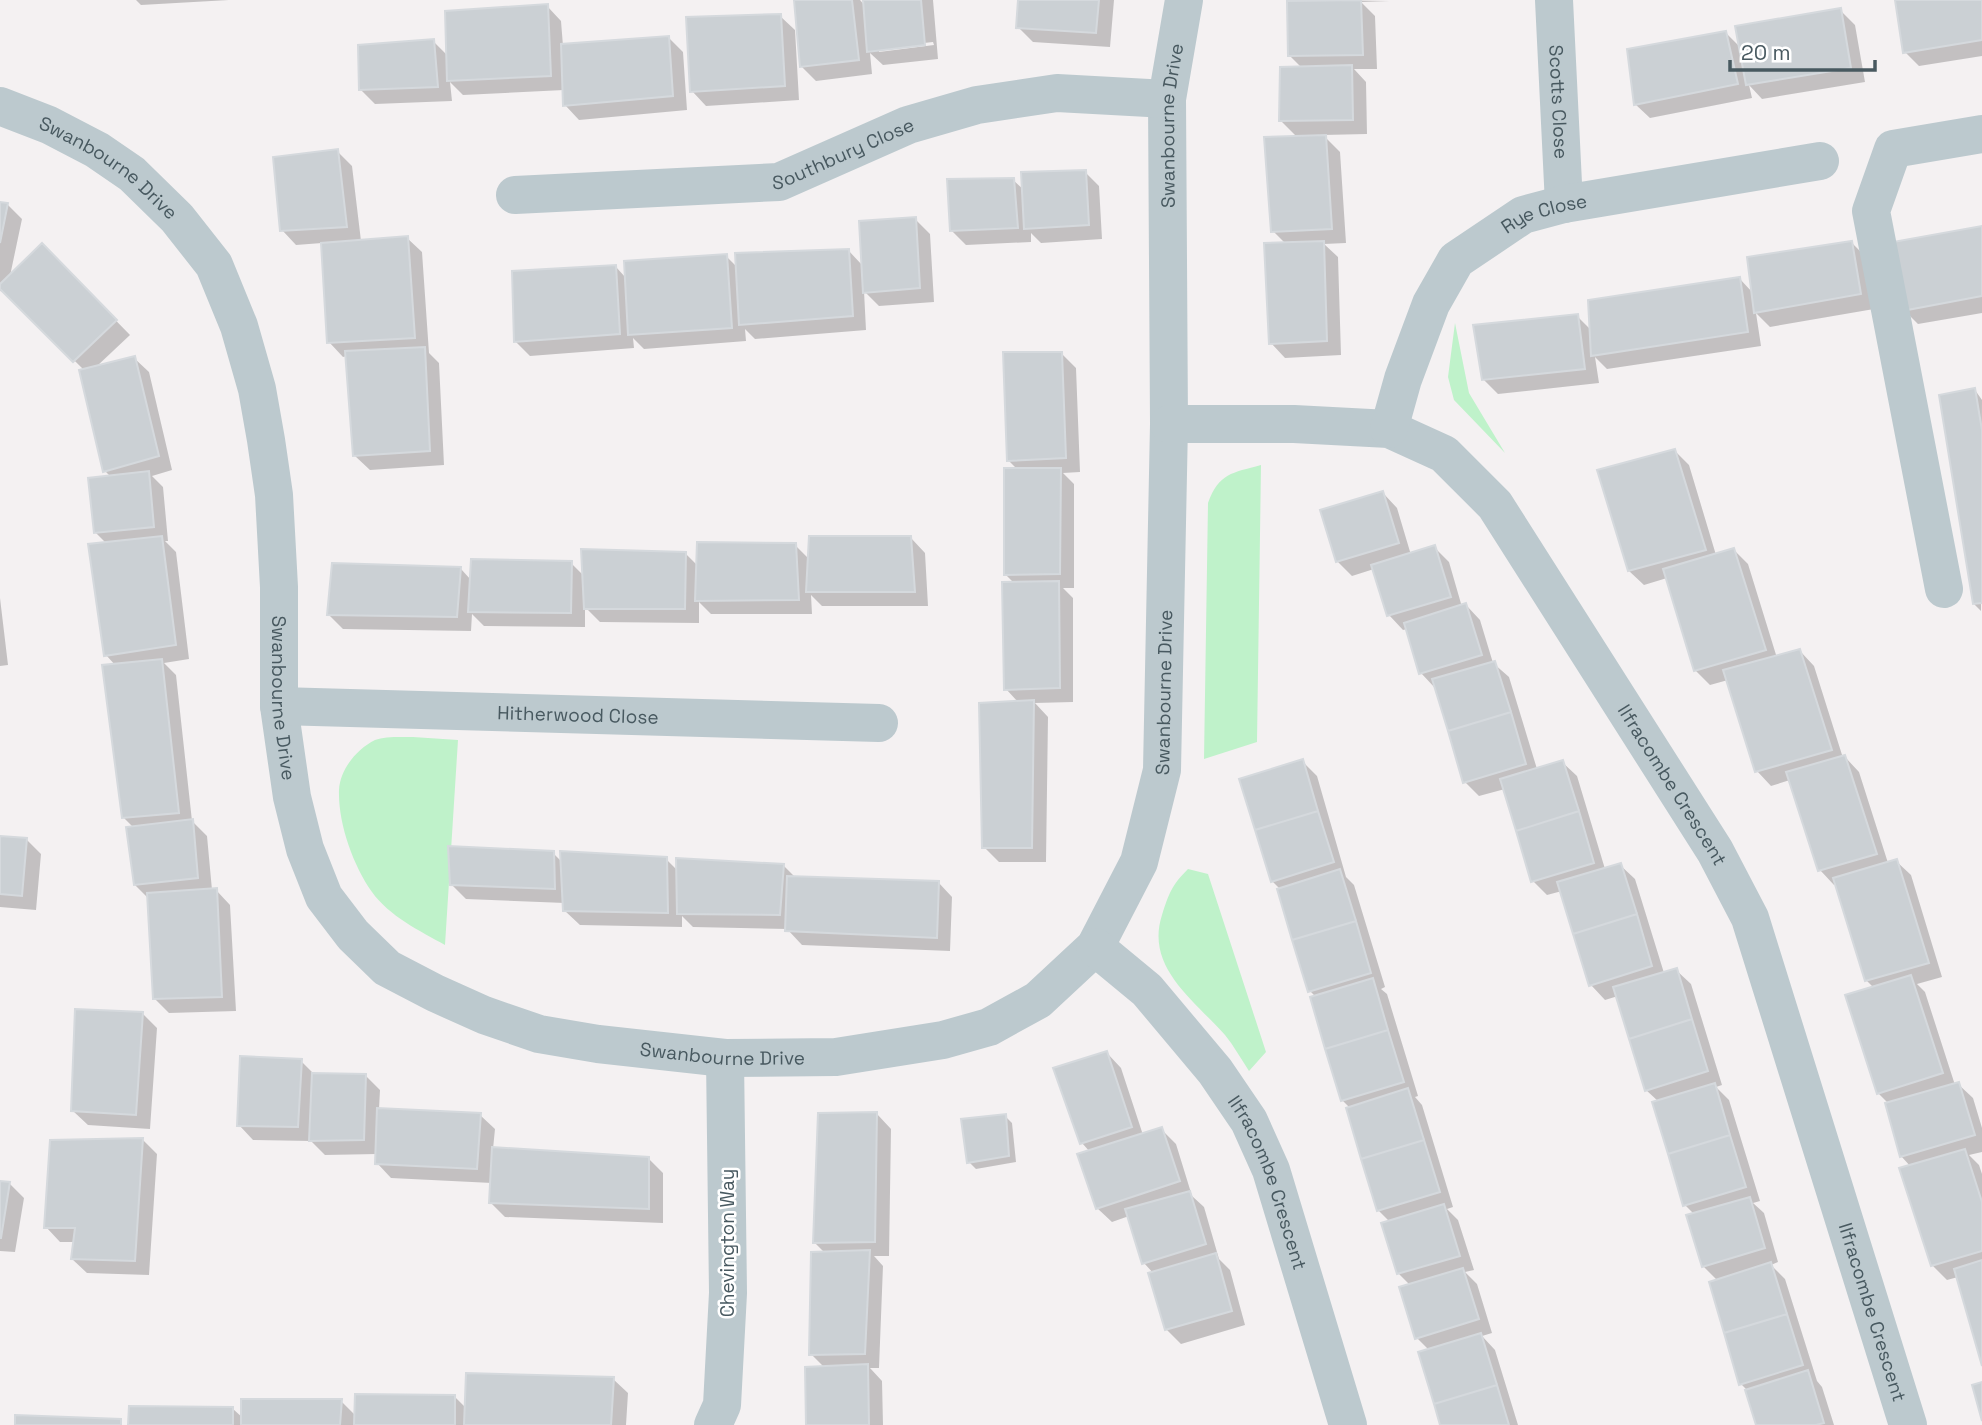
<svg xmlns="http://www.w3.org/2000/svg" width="1982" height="1425" font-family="'Space Grotesk',sans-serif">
  <rect width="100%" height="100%" fill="#f4f1f2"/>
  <!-- green -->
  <path fill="#bff2ca" d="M1455 323 1469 393 1505 453 1454 400 1448 377Z
    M1261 465 1257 742 1204 759 1208 503C1219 473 1232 473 1261 465Z
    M413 737 458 740 445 945C420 931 389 916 372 892 353 865 338 823 339 790 340 769 357 749 375 740 385 736 402 737 413 737Z
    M1188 869 1208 874 1266 1052 1249 1071C1241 1059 1234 1046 1225 1035 1194 1000 1145 967 1162 915 1169 893 1172 885 1188 869Z"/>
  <!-- shadow -->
  <path fill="#0003" fill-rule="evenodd" d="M136 0H229L141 5Z
    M796 0H860L865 6V0H933L938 59 883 65 870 53 872 74 816 81 802 67ZM933 42 934 45 879 52V48Z
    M1020 0H1114L1110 47 1033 42 1018 27Z
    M1308 0 1390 1 1361 2 1375 16 1377 69H1354L1366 82 1367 134 1323 135 1340 152 1346 243 1324 244 1338 257 1341 355 1285 358 1271 343 1286 244 1273 231 1298 138 1281 121 1302 68 1290 56 1310 3Z
    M1897 0H1982V56L1919 66 1905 52Z
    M547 6 561 21 563 46 668 37 683 52 687 110 579 120 565 105 564 90 463 95 450 82 452 101 375 104 361 90 433 41 448 56Z
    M1840 10 1855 25 1865 82 1762 99 1749 85 1752 98 1650 118 1635 104 1726 33 1741 48Z
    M780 16 795 30 799 100 706 106 692 91Z
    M337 151 352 166 361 241 407 238 422 252 429 353 439 363 444 465 370 470 355 456 347 356 343 357 329 342 322 243 296 245 282 230Z
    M1085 172 1099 186 1102 239 1041 243 1031 233V242L966 245 951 230 1013 180 1024 190Z
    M0 204 8 205 22 219 10 276 42 245 130 335 96 367 134 358 149 372 172 470 152 476 163 487 168 541H165L176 552 189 659 164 663 176 675 192 821 207 836 212 890H216L230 905 236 1011 169 1013 155 999 149 899 135 885 134 828 124 818 116 666 106 655 107 544 95 532 111 477 105 471 84 370 5 292 0 291Z
    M915 219 930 234 934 302 879 306 864 291 866 330 755 339 745 329 746 341 644 349 633 338 634 348 530 356 515 341 616 267 626 278 726 256 737 267 848 250 863 266Z
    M1982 228V313L1918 324 1904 310Z
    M1852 243 1866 257 1874 309 1770 327 1756 313 1761 346 1607 369 1595 357 1599 383 1498 394 1483 379 1577 316 1591 330 1739 278 1753 293Z
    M1061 353 1076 368 1080 472 1063 473 1074 484V588H1063L1073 598V702L1035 703 1048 717 1046 862H999L984 847 1019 703 1006 689 1015 584 1006 575 1018 470 1008 460Z
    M1975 390 1982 400 1981 611 1974 604Z
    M1675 451 1689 465 1716 555 1734 550 1748 564 1777 658 1800 651 1814 666 1843 758 1845 757 1859 772 1888 863 1896 861 1911 875 1942 977 1917 984 1925 992 1955 1085 1958 1084 1973 1098 1982 1128V1152L1969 1155 1979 1165 1982 1174V1360L1958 1277 1947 1280 1933 1266 1902 1170 1911 1167 1901 1156 1889 1104 1878 1093 1874 988 1866 980 1837 884 1834 885 1820 870 1790 780 1771 786 1757 771 1728 680 1710 685 1695 670 1667 578 1644 585 1629 571Z
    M1383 493 1397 508 1411 555 1434 547 1449 562 1462 607 1466 605 1480 620 1493 663 1509 677 1537 769 1562 762 1577 776 1605 869 1620 865 1635 879 1664 973 1676 970 1691 984 1722 1085 1716 1087 1729 1100 1760 1201 1753 1203 1764 1213 1778 1262 1771 1265 1785 1279 1817 1381 1822 1387 1834 1425H1758L1747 1390 1741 1384 1718 1281 1704 1267 1689 1217 1695 1215 1685 1205 1659 1102 1646 1090 1618 996 1605 1000 1591 985 1562 891 1547 895 1533 881 1505 789 1479 796 1465 782 1435 688 1421 673 1407 629 1403 630 1389 615 1374 569 1352 576 1337 561Z
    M911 538 925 553 928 606H822L811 595 812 614H711L699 602V623L600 622 585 607V627L484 626 472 614 471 631 343 629 329 615 461 569 471 580 571 563 584 576 685 553 698 566 795 545 809 559Z
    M0 598 8 665 0 666Z
    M1302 761 1317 776 1346 877 1354 885 1385 987 1381 989 1387 994 1418 1096 1415 1097 1422 1105 1453 1207 1447 1209 1458 1220 1474 1270 1465 1272 1477 1284 1492 1333 1482 1336 1495 1350 1518 1425H1442L1430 1351 1417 1338 1410 1285 1399 1274 1384 1224 1390 1222 1378 1210 1350 1108 1342 1100 1316 997 1310 991 1280 889 1272 881Z
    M0 838 27 840 41 854 36 910 0 907Z
    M553 853 562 862 666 859 678 871 783 865 796 878 938 882 952 897 950 951 802 945 787 929 693 927 682 916V927L580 925 565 911V903L466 899 451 884Z
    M143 1014 157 1028 150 1129 88 1125 73 1111Z
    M1107 1053 1121 1068 1143 1135 1161 1129 1176 1144 1192 1196 1204 1207 1219 1259 1230 1270 1245 1325 1181 1344 1166 1329 1154 1274 1144 1263 1129 1216 1112 1222 1097 1208 1090 1152 1082 1143Z
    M301 1061 314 1074 365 1075 380 1090 379 1109 480 1115 495 1129 493 1149 648 1158 663 1173V1223L505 1217 491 1203 492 1183 391 1178 377 1163V1154L325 1155 311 1141 253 1140 239 1125Z
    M877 1114 891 1129 889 1256H874L883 1266 879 1368H870L882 1381 883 1425H808L825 1368 811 1354 825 1253 815 1243Z
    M1005 1116 1012 1123 1016 1162 976 1169 969 1162Z
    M143 1140 157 1154 149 1275 87 1273 72 1259 75 1242H60L46 1227Z
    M0 1183H9L24 1198 15 1252 0 1251Z
    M613 1379 628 1393 626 1425H130L233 1409 243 1418 341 1401 356 1416 454 1396 467 1409Z"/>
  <!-- building -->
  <path fill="#cbd0d4" stroke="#d5d9dd" stroke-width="2" d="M794 0H852L859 60 800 67Z
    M863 0H921L925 45 867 52Z
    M1018 0H1099L1096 33 1016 28Z
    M1361 0 1363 55 1288 56 1287 1Z
    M1895 0H1982V40L1903 53Z
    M548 4 551 76 447 81 445 11Z
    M1841 8 1851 68 1746 85 1735 26Z
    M781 14 785 86 690 92 686 17Z
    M1726 31 1738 84 1634 105 1627 49Z
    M669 36 673 96 563 106 561 44Z
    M434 39 438 87 359 90 358 45Z
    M1352 65 1353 120 1279 121 1280 67Z
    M1326 135 1332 229 1271 232 1264 137Z
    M338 149 347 227 280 231 273 157Z
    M1086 170 1089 225 1024 229 1021 172Z
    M1014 178 1018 228 950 231 947 179Z
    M0 202 8 203 0 243Z
    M916 217 920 288 863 293 859 221Z
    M1982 226V296L1902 311 1893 242Z
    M408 236 415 338 327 343 321 243Z
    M1324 241 1327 341 1269 344 1264 243Z
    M1852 241 1861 294 1754 313 1747 257Z
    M42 243 117 320 73 362 0 289V284Z
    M849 249 853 316 739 325 735 253Z
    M727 254 732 328 628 335 624 261Z
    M616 265 620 334 514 342 512 271Z
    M1740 277 1748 332 1591 356 1588 300Z
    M1578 314 1585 369 1482 380 1473 325Z
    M425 347 430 451 353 456 345 351Z
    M1003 352H1062L1066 458 1007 461Z
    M135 356 159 456 103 472 79 370Z
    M1975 388 1982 430V603L1973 604 1939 395Z
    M1675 449 1706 550 1628 571 1597 470Z
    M1004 468H1061L1060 574 1004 575Z
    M149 471 154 527 94 533 88 478Z
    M1383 491 1399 543 1336 562 1320 510Z
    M162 536 176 645 104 656 88 544Z
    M809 536H911L915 592H806Z
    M697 542 796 543 799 600 695 601Z
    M1435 545 1451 597 1387 616 1371 565Z
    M1734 548 1766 650 1694 671 1663 569Z
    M581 549 686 552 685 609H584Z
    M471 559 572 561 571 613 468 612Z
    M332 563 461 567 457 617 327 615Z
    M1059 581 1060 688 1004 690 1002 582Z
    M1466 603 1482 655 1419 674 1404 623Z
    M1800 649 1832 750 1755 772 1723 670Z
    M162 659 179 813 122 818 102 665Z
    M1495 661 1511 712 1448 731 1432 679Z
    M1034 700 1032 848H982L979 703Z
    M1511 712 1526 764 1463 783 1448 731Z
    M1845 755 1877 854 1818 871 1786 772Z
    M1303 759 1318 811 1255 830 1239 779Z
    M1563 760 1579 811 1516 831 1500 779Z
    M1318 811 1334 862 1271 882 1255 830Z
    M1579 811 1594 863 1531 882 1516 831Z
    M193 819 198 878 134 885 126 827Z
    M0 836 27 838 22 896 0 894Z
    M448 846 554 851 555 889 450 885Z
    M560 851 667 857 668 913 563 911Z
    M676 858 784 864 780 915 677 914Z
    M1897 859 1929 963 1865 981 1833 878Z
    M1621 863 1637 914 1573 934 1557 882Z
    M1340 869 1356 921 1292 940 1277 889Z
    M787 876 939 881 937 938 785 931Z
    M217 888 222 997 153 999 147 893Z
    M1637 914 1652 966 1589 986 1573 934Z
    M1356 921 1371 973 1308 992 1292 940Z
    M1677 968 1692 1019 1629 1039 1613 987Z
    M1911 975 1943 1073 1877 1094 1845 995Z
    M1373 978 1388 1030 1325 1049 1310 997Z
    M75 1009 143 1012 136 1115 71 1111Z
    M1692 1019 1708 1071 1645 1091 1629 1039Z
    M1388 1030 1404 1082 1341 1101 1325 1049Z
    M1107 1051 1132 1127 1080 1144 1053 1068Z
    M240 1056 302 1059 298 1127 237 1126Z
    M312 1073 366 1074 364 1140 309 1141Z
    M1959 1082 1975 1135 1900 1157 1885 1103Z
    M1715 1083 1730 1135 1668 1154 1652 1102Z
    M1408 1088 1424 1140 1361 1159 1346 1108Z
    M377 1108 481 1113 477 1169 375 1164Z
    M877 1112 875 1242 813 1243 818 1113Z
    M1006 1114 1009 1156 967 1163 961 1119Z
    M1162 1127 1180 1181 1096 1209 1077 1154Z
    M1730 1135 1746 1187 1683 1206 1668 1154Z
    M143 1138 135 1261 71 1259 75 1228H44L50 1140Z
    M1424 1140 1440 1192 1377 1211 1361 1159Z
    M492 1147 649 1157V1209L489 1203Z
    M1965 1149 1982 1202V1251L1931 1266 1899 1168Z
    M0 1181 10 1182 1 1238H0Z
    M1190 1191 1206 1244 1142 1264 1125 1209Z
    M1750 1197 1765 1248 1702 1267 1686 1215Z
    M1444 1204 1460 1256 1397 1274 1381 1223Z
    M870 1250 865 1354 809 1355 811 1252Z
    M1216 1253 1232 1311 1165 1330 1148 1273Z
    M1982 1260V1366L1954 1269Z
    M1771 1262 1787 1314 1724 1333 1709 1282Z
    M1463 1268 1479 1319 1415 1339 1399 1287Z
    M1787 1314 1803 1365 1739 1385 1724 1333Z
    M1481 1333 1497 1385 1434 1404 1418 1352Z
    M868 1364 869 1425H806L805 1367Z
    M1808 1370 1824 1423 1816 1425H1756L1745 1390Z
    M466 1373 614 1377 611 1425H464Z
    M1982 1382V1421L1972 1385Z
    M1497 1385 1509 1425H1440L1434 1404Z
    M355 1394 455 1395V1425H354Z
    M241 1399H342L340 1425H241Z
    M129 1406 233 1407V1425H128Z
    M15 1415 121 1419V1425H15Z"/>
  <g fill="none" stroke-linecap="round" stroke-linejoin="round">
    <!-- minor -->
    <g stroke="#bcc9ce" stroke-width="38">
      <path id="s1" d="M1554 0 1564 204"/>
      <path id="s2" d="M0 106 49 125 97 150 132 174 177 218 214 265 239 326 257 389 266 440 274 495 279 587V706L292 797 305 849 324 897 353 935 387 968 435 993 484 1015 539 1034 598 1044 725 1058 836 1057 943 1040 989 1027 1038 1000 1095 947 1139 862 1162 770 1169 424 1167 99 1184 0"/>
      <path id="s3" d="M515 195 779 182 908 125 977 105 1057 93 1167 99"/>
      <path id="s4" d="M1169 424H1294L1389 429 1444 454 1495 505 1715 851 1750 918 1908 1425"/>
      <path id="s5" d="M1389 429 1403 379 1431 304 1456 260 1523 215 1564 204 1820 161"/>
      <path d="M1944 589 1871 211 1893 149 1982 134"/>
      <path id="s6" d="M279 706 879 723"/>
      <path id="s7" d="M1095 947 1147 990 1215 1071 1249 1121 1271 1170 1348 1425"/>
      <path d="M713 1425 722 1405 728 1293 725 1058"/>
    </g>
  </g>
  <g text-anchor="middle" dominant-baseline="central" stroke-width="5" stroke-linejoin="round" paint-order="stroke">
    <!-- street labels -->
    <g font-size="19" fill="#485960" stroke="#fff">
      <text stroke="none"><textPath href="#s1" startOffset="102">Scotts Close</textPath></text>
      <text stroke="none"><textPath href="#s2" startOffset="2604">Swanbourne Drive</textPath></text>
      <text stroke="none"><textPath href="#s3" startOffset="334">Southbury Close</textPath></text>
      <text stroke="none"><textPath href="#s2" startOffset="126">Swanbourne Drive</textPath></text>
      <text stroke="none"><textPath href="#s5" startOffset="284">Rye Close</textPath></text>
      <text stroke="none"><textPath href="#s2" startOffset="2037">Swanbourne Drive</textPath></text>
      <text stroke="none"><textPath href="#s2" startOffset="714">Swanbourne Drive</textPath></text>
      <text stroke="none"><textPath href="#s6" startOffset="299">Hitherwood Close</textPath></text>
      <text stroke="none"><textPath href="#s4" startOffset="684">Ilfracombe Crescent</textPath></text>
      <text stroke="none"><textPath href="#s2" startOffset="1365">Swanbourne Drive</textPath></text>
      <text stroke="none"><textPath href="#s7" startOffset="298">Ilfracombe Crescent</textPath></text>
      <text transform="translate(727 1243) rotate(-90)">Chevington Way</text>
      <text stroke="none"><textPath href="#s4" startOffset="1251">Ilfracombe Crescent</textPath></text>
    </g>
  </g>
  <!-- scale -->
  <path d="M1730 60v10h145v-10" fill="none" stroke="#485960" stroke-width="3.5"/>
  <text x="1741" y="60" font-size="21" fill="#485960" stroke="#ffffff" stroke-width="5" paint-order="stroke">20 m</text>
</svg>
